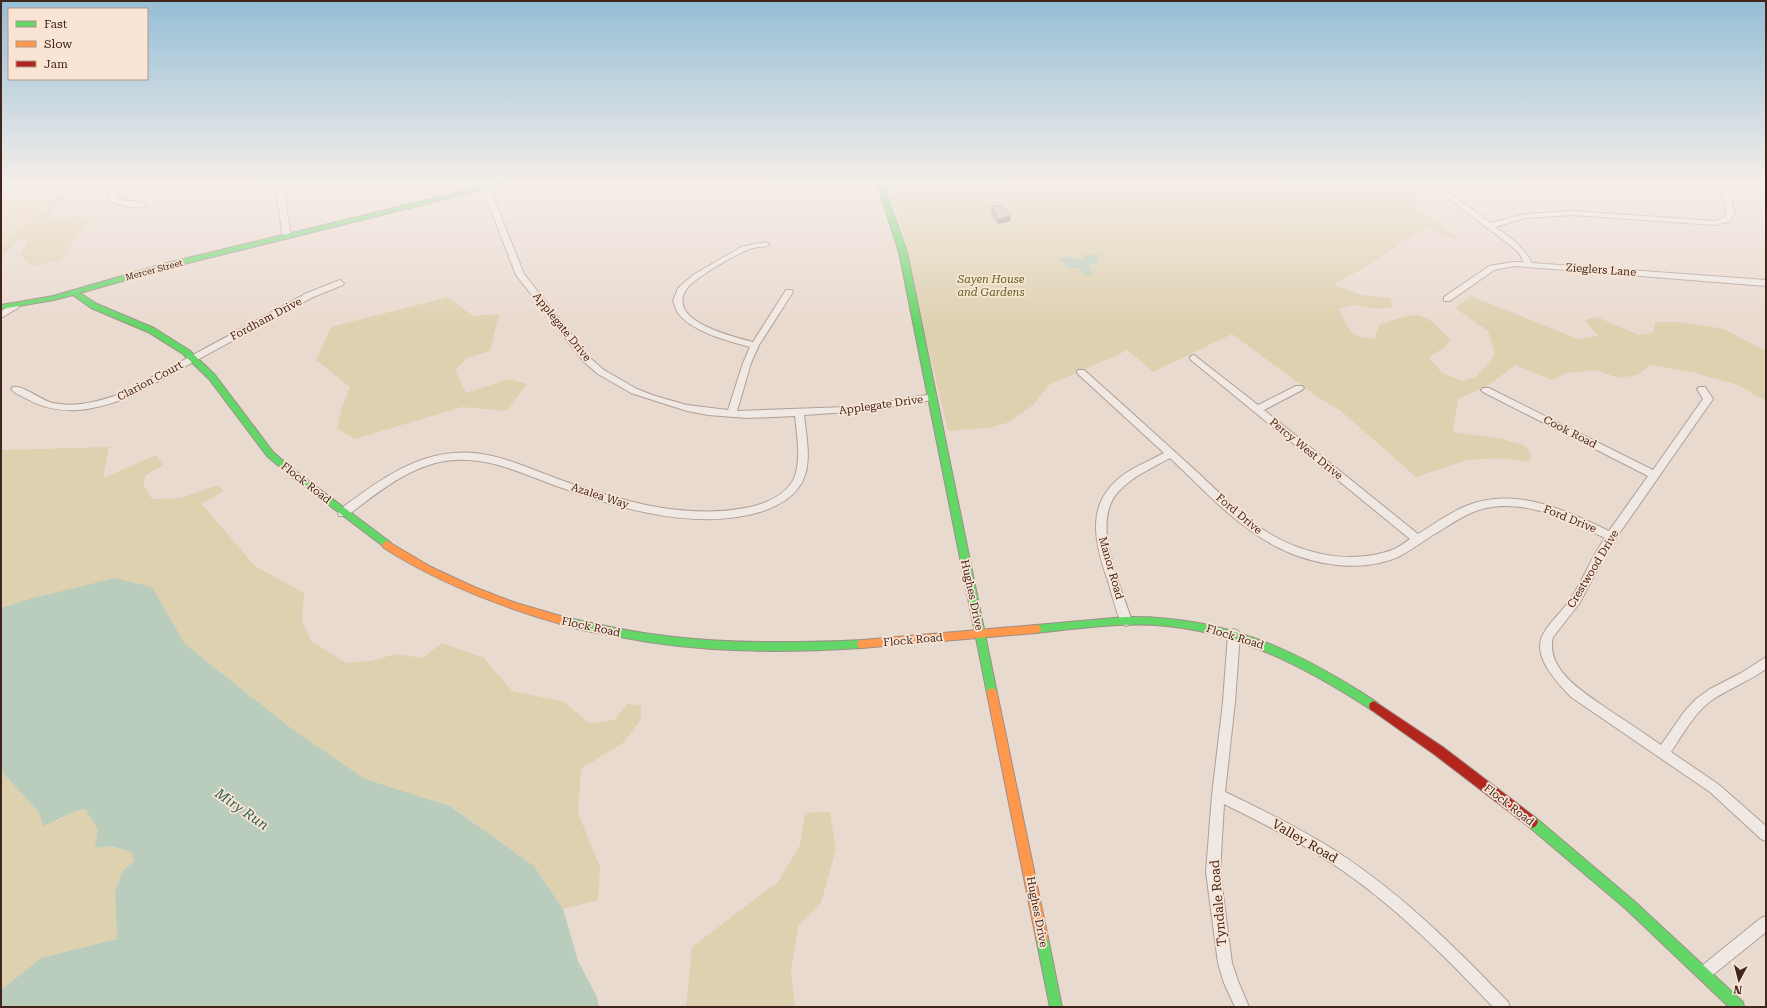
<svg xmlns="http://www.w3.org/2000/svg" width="1767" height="1008" font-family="'Roboto Serif',serif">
  <rect width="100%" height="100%" fill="#e9dacf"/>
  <!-- farmland -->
  <path fill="#ead5be" d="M1 184H72L1 248Z"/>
  <!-- green -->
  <path fill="#ddd1b0" d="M72 184H79L52 209 48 220 77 216 89 219 61 260 31 266 20 255 27 241 21 238 1 257V248Z
    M887 184H1124L1135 191 1158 187 1154 184H1409L1420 210 1460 239H1451L1435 230 1422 228 1377 260 1334 285 1362 295 1391 298 1392 307 1377 309 1353 305 1339 309C1347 327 1353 341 1375 338L1379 325C1387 322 1410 314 1418 315 1431 317 1442 331 1450 340L1445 347 1429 357 1442 373 1463 381 1477 376 1495 355 1488 331 1455 308 1471 296 1578 339 1598 336 1585 320 1597 317 1639 335 1654 332 1655 322H1680L1724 329 1766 351V401L1738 385 1695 373 1651 365 1637 375 1619 378 1595 370 1567 373 1552 380 1516 365 1487 386 1458 399 1453 432 1502 439 1524 445 1532 456 1528 462 1500 458 1468 460 1416 477 1341 411 1319 398 1232 334 1153 372 1128 350 1049 385 1033 405 1010 422 988 428 948 431 924 330 907 244Z
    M448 297 473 316 499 314 490 351 467 358 455 370 466 393 509 379 527 384 506 411 462 407 355 439 337 429 342 406 350 387 316 360 331 327Z
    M109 447 103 478 156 455 163 465 146 475 143 485 152 499 181 498 218 485 223 491 202 504 255 566 304 593 302 621 311 641 346 663 371 661 396 654 422 658 442 643 484 658 512 691 562 701 590 723 614 720 627 704 641 705V719L624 742 581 769 578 813 600 867 598 900 563 909 534 866 451 806 365 779 292 729 185 644 151 587 114 578 29 599 1 608V450Z
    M1 771 39 812 56 822 74 811 85 809 98 829 111 846 132 852 134 861 123 871 115 891 117 939 41 958 1 990Z
    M830 812 836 849 821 903 799 925 791 969 795 1007H686L692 947 778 882 800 845 805 813Z"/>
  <!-- water -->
  <path fill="#baccbc" d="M1088 254 1098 255 1100 258 1097 263 1088 266 1092 272V275H1085L1078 268H1068L1060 260 1061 258 1067 257 1082 259Z
    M114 578 152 587 185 644 292 729 365 779 450 806 534 866 563 909 578 961 597 997 599 1007H1V990L41 958 117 939 115 891 123 871 134 861 132 852 111 846 95 848 98 829 85 809C70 811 58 821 43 826L39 812 1 771V608L29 599Z"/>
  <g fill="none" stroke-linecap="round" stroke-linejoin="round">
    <defs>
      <path id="street" d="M116 184H123L116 193 117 198C126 203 140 199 148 205 141 211 118 205 110 201L108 193Z
        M275 184H283L291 237 287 239 283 237Z
        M481 184H488L524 274 590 358 604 370 637 389 655 396 687 405 728 410 743 363 750 347C728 341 692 332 678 313 676 310 675 305 673 301L678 288 693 275 741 247 765 242 769 244 768 246C761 247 754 247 747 250 735 255 692 279 686 290 682 296 681 303 685 310 695 327 734 337 753 342L786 290H792L793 292 759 345 751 363 737 411 847 407 876 404 932 394 937 397 932 400 876 410 804 415C806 434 811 457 805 475 798 496 779 506 760 512 693 532 614 507 551 484 519 472 489 458 455 460 414 462 378 492 347 516H339L338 513 339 510C373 485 410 456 454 453 490 449 525 467 558 479 617 500 686 521 750 507 767 503 788 494 795 476 801 457 797 435 795 416L747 418 708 415 687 411 631 393 598 374 584 362 516 275Z
        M1429 184H1437L1491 223 1525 214 1572 211 1715 221 1724 217 1727 212 1719 184H1726L1735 212 1730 221 1716 225 1572 215 1525 218 1495 227C1510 237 1523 246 1532 263L1766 280V286L1514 266 1494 270 1450 301H1444V297L1489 266 1514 262H1524L1519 253 1510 245Z
        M1749 184H1766V188Z
        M340 280 344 283 343 285 313 297 129 397C95 410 61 418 27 399 22 396 15 394 11 389L13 387C22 384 42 401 53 403 77 408 100 401 123 393L307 293Z
        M15 303 19 306 18 308 1 318V311Z
        M1194 355 1258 405 1296 386H1302L1304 388 1302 390 1264 410 1418 534C1433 525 1449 513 1466 506 1515 486 1565 510 1609 531L1648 476 1483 392 1481 390 1483 388H1489L1653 470 1703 399 1697 389 1699 387H1705L1713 399 1609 548 1579 604 1553 637C1544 672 1591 697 1615 714 1631 724 1646 735 1661 745L1684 712 1696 699 1710 689 1741 673 1766 657V669L1763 671C1747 682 1728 689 1712 700 1694 713 1683 734 1671 752L1718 784 1766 826V841L1761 839 1710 792 1571 697C1556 681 1529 654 1545 631 1553 619 1564 609 1572 597 1584 578 1592 556 1605 538 1569 521 1527 499 1486 508 1467 512 1450 525 1433 535 1422 542 1411 550 1400 556 1362 574 1312 565 1277 547 1236 526 1203 489 1170 458 1152 468 1133 476 1119 491 1089 522 1121 586 1132 621L1130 624 1126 626 1122 624C1115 610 1112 593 1107 578 1093 538 1086 500 1126 473 1138 465 1151 460 1164 453L1078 374 1077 372 1078 370H1084C1118 400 1152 431 1186 462 1208 481 1228 503 1251 521 1289 551 1345 567 1392 550 1398 548 1404 543 1410 539L1191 360 1190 358 1191 356Z
        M1234 629 1238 631 1240 634 1235 702 1225 792C1265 811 1305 831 1342 855 1404 896 1457 949 1508 1002L1510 1007H1493C1444 955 1393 904 1333 864 1298 841 1261 822 1224 804L1220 872 1232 963 1238 981 1249 1007H1235L1224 983 1218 963 1206 872 1212 795 1223 702 1228 634 1230 631Z
        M1766 916V932L1709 978 1704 980 1699 978 1697 973 1699 968 1761 918Z"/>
      <path id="fast" d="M493 184H506L172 267 80 293 97 304 154 328 189 350 215 375 273 452 294 470 390 542 392 545 390 548 387 549 288 474 267 456 209 379 183 354 148 332 91 308 73 295 54 300 1 309V305L53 296 167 263Z
        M877 184H883L907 252 997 693 996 696 992 698 988 696 987 693 899 252Z
        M561 616C598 625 636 633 674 637 737 644 799 643 862 640L866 641 867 644 866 647 862 648C781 653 700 653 620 637 599 633 577 630 558 623L556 620 558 617Z
        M1125 617C1223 615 1297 650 1378 703L1379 706 1378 709 1374 711 1370 709C1304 666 1235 630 1155 625 1115 623 1075 629 1036 633L1032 632 1031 629 1032 626 1036 625Z
        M1532 816 1536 818 1634 901 1743 1002 1744 1007H1729L1626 909 1528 826 1526 822 1528 818Z
        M1042 932 1046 934 1048 938 1062 1007H1050L1036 938 1038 934Z"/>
      <path id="slow" d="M387 541 431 567 474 587 516 603 564 617 566 620 564 623 561 624C498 606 439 583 384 548L382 545 384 542Z
        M1036 625 1040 626 1041 629 1040 632 1036 633 862 648 858 647 857 644 858 641 862 640Z
        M992 688 996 690 997 693 1048 938 1046 942 1042 944 1038 942 1036 938 987 693 988 690Z"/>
      <path id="jam" d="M1374 701 1443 747 1536 818 1538 822 1536 826 1532 828 1528 826 1435 755 1370 709 1369 706 1370 703Z"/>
    </defs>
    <!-- street casing -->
    <use href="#street" stroke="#afa097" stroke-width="2"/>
    <!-- fast casing -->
    <use href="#fast" stroke="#9e8f88" stroke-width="2"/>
    <!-- slow casing -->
    <use href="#slow" stroke="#9e8f88" stroke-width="2"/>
    <!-- jam casing -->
    <use href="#jam" stroke="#9e8f88" stroke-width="2"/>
    <!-- street -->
    <use href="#street" fill="#f0e8e2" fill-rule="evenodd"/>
    <!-- fast -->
    <use href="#fast" fill="#63d668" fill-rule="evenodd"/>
    <!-- slow -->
    <use href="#slow" fill="#ff974d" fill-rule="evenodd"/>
    <!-- jam -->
    <use href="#jam" fill="#b3261e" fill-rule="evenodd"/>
  </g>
  <!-- wall -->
  <path fill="#b19d96" d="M991 207 1011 216 1010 221 998 224 993 218V216L991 213Z"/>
  <!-- shaded-wall -->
  <path fill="#90807a" d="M1011 216 1010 221 998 224 999 219Z"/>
  <!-- building -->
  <path fill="#ceb7af" stroke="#90807a" d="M1001 205 1011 216 999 219 993 212H995L991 207Z"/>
  <!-- sky -->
  <linearGradient id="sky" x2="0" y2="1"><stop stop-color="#95bed6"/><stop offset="0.56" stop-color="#f5eee9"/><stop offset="1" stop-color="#f5eee9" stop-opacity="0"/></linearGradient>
  <rect width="1767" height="326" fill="url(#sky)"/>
  <g text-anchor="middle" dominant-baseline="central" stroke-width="3.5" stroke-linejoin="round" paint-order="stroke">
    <!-- far-street labels -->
    <g font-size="9" fill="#40251d" stroke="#fae5d5">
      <text transform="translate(154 270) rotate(-15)">Mercer Street</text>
    </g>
    <!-- street labels -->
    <g font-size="11" fill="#40251d" stroke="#fae5d5">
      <text transform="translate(1601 270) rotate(4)">Zieglers Lane</text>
      <text transform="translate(266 319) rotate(-28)">Fordham Drive</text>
      <text transform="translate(562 327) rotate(51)">Applegate Drive</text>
      <text transform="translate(150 381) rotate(-28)">Clarion Court</text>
      <text transform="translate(881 405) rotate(-8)">Applegate Drive</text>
      <text transform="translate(1570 432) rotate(27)">Cook Road</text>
      <text transform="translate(1306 449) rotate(39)">Percy West Drive</text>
      <text transform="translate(306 483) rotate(38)">Flock Road</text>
      <text transform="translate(600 496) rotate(18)">Azalea Way</text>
      <text transform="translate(1239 514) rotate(40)">Ford Drive</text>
      <text transform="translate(1570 519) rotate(22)">Ford Drive</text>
      <text transform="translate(1111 568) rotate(74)">Manor Road</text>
      <text transform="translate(1593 569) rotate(-59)">Crestwood Drive</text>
      <text transform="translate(972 595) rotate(78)">Hughes Drive</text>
      <text transform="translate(591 627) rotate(12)">Flock Road</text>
      <text transform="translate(1235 637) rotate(17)">Flock Road</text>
      <text transform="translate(913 640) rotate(-5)">Flock Road</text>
      <text transform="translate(1509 805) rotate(38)">Flock Road</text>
      <text transform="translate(1037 912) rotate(79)">Hughes Drive</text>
    </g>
    <!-- park labels -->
    <g font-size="11" font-style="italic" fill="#5f5e21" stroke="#fae5d5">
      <text x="991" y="279">Sayen House<tspan x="991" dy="13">and Gardens</tspan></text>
    </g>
    <!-- near-street labels -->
    <g font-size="13" fill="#40251d" stroke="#fae5d5">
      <text transform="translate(1305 841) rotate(30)">Valley Road</text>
      <text transform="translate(1218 903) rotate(-95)">Tyndale Road</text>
    </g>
    <!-- near-water labels -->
    <g font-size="14" font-style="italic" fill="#2b614f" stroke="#fae5d5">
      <text transform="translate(242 809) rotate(35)">Miry Run</text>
    </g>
  </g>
  <!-- border -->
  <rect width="1767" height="1008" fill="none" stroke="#40251d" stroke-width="4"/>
  <!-- legend -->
  <rect x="8" y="8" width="140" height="72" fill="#fae5d5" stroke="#b0988b"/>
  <rect x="16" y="21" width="20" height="6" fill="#63d668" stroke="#b0988b"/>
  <text x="44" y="28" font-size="12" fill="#40251d">Fast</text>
  <rect x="16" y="41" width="20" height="6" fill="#ff974d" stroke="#b0988b"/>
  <text x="44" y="48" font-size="12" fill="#40251d">Slow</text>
  <rect x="16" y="61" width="20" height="6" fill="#b3261e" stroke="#b0988b"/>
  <text x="44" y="68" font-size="12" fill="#40251d">Jam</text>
  <!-- north arrow -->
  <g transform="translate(1739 980) rotate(187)" stroke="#fae5d5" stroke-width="3" paint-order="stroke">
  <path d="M0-3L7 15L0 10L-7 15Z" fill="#40251d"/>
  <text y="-6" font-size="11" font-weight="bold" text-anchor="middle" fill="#40251d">N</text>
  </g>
</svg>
